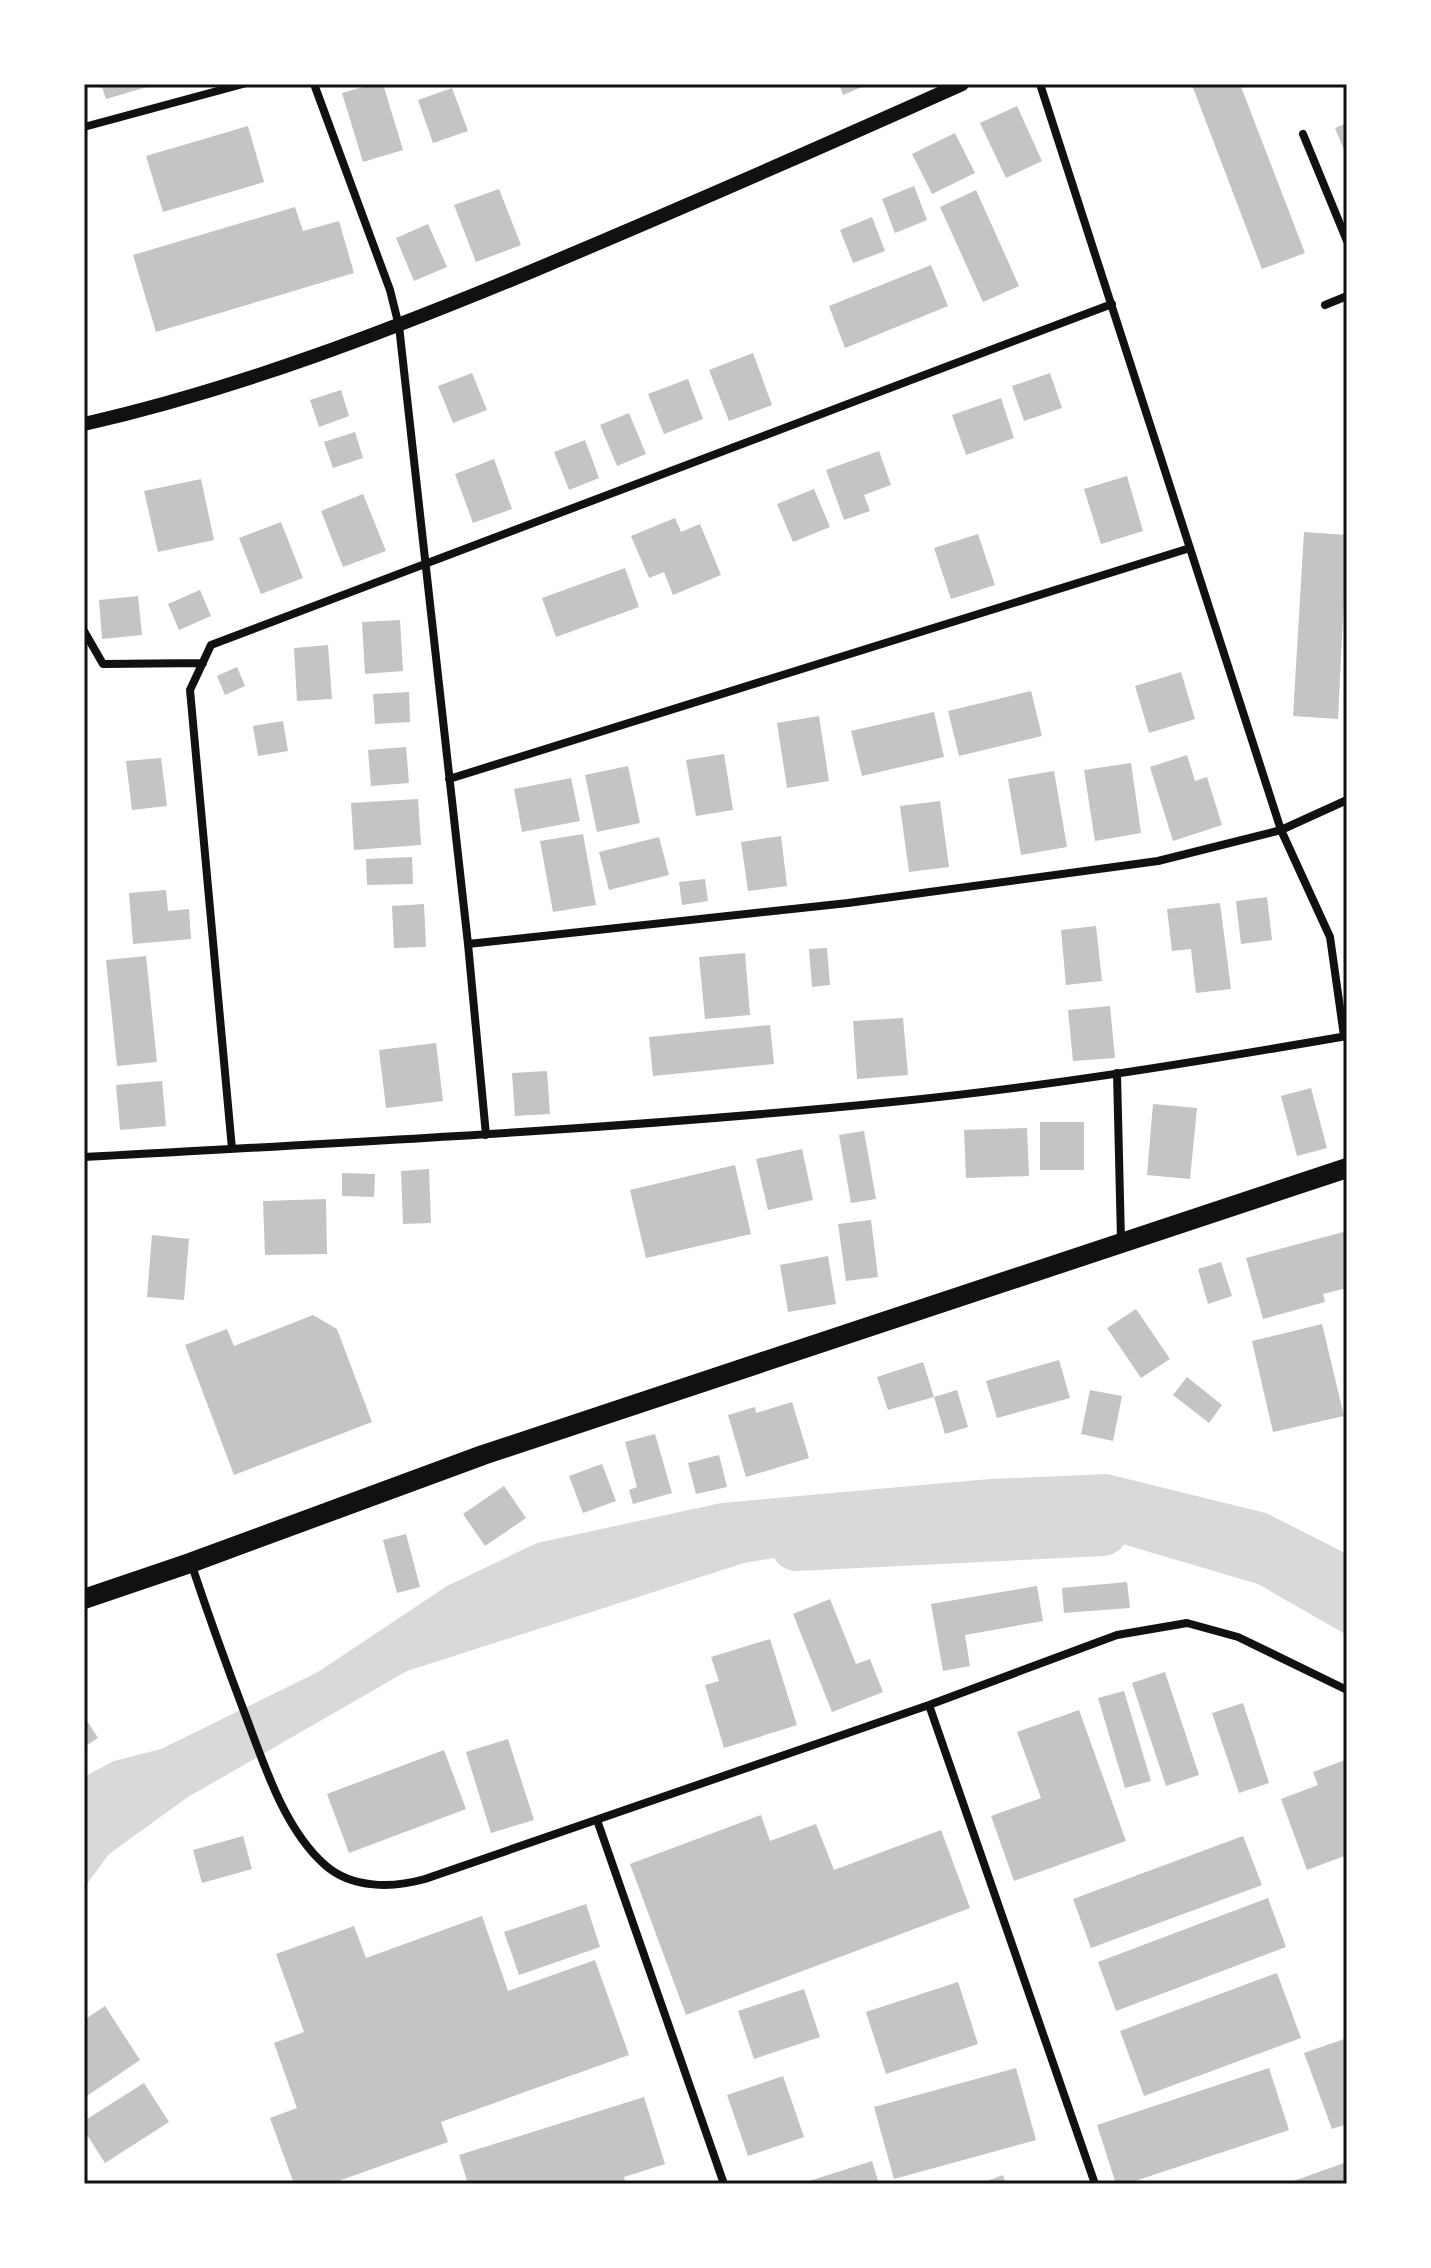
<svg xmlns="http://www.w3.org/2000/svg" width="1431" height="2268" font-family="'PT Sans',sans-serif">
  <rect width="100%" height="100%" fill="#fff"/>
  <!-- water -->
  <path fill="#d9d9d9" d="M1107 1474 1266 1513 1347 1554V1635L1258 1584 1119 1543 955 1527 744 1563 407 1671 188 1797 109 1854 84 1888V1777L114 1761 161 1749 318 1672 447 1586 537 1543 721 1503 990 1479Z"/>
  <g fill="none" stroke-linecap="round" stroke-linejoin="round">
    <!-- river -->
    <path stroke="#d9d9d9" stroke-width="50" d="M796 1546 1103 1531"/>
  </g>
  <!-- building -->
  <path fill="#c4c4c4" d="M101 84H154V85L106 99Z
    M374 84H383L403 150 363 162 342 93Z
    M839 84H869L843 95Z
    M1240 84 1305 253 1262 269 1192 85Z
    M452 88 468 131 433 143 418 100Z
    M1017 106 1042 161 1006 178 980 123Z
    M1347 123V157L1335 128Z
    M248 126 264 182 163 212 146 156Z
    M955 133 975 173 932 194 912 154Z
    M914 186 927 220 895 233 882 199Z
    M499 189 521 245 476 262 454 205Z
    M976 190 1019 286 983 302 940 207Z
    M295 207 303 231 339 221 354 273 156 332 133 255Z
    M872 217 885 251 853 263 840 230Z
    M428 224 447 267 414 281 396 238Z
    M931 265 948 306 845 348 829 306Z
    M753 353 772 405 729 421 709 370Z
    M472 373 487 410 453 423 438 386Z
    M1050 373 1062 408 1024 421 1012 386Z
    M688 379 703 419 664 434 648 394Z
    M341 390 349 416 319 427 310 400Z
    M1001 398 1014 438 966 455 952 415Z
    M629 413 646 454 617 466 600 425Z
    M355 432 363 458 333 468 324 442Z
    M585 440 599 478 569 490 554 452Z
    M879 451 891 485 864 495 870 511 844 520 826 470Z
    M494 459 512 509 473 523 455 474Z
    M1127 476 1143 531 1101 544 1084 489Z
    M201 479 214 540 158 552 144 491Z
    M814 489 830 527 793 542 777 504Z
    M363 494 386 551 343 567 321 511Z
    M675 518 681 532 700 524 721 575 673 595 664 572 649 578 631 536Z
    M281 522 303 578 261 594 239 538Z
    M1304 532 1347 535 1338 719 1293 716Z
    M978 534 995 585 951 599 934 548Z
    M625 568 639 607 556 637 542 598Z
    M200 590 211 616 179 630 168 604Z
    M138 596 142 635 102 639 99 600Z
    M400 620 403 671 365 674 362 622Z
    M328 645 332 699 297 701 294 648Z
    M237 667 245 686 225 695 217 676Z
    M1181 672 1195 719 1149 733 1135 686Z
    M1031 691 1042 736 959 756 948 711Z
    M409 692 410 722 375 724 373 694Z
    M934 712 944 757 862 776 851 731Z
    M819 716 829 781 787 788 777 723Z
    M283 721 288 751 258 756 253 726Z
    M406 747 409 783 371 786 368 750Z
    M724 754 733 810 696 816 686 760Z
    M1187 755 1195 781 1207 777 1222 825 1173 841 1150 767Z
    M161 758 167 806 132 810 126 761Z
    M1131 763 1141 833 1095 841 1084 770Z
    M628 766 640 823 597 832 585 775Z
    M1054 771 1067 847 1021 855 1008 779Z
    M571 778 580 821 522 832 514 789Z
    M418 799 421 845 354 850 351 803Z
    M940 801 949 867 909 872 900 806Z
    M583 834 596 905 553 912 540 841Z
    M781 836 787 886 748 891 741 842Z
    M659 837 669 875 609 890 599 852Z
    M412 857 413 884 367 885 366 859Z
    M705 879 708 901 682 905 679 882Z
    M166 890 168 911 189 909 191 939 133 944 129 893Z
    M1267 897 1272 940 1241 944 1236 901Z
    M1220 903 1231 989 1196 993 1191 949 1172 951 1167 909Z
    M424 904 426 947 394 948 392 906Z
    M1096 926 1102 981 1066 985 1061 930Z
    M827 948 830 985 812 987 809 949Z
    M745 953 750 1015 705 1019 699 957Z
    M146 956 157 1062 117 1066 106 960Z
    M1110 1006 1115 1058 1073 1061 1068 1010Z
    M903 1018 908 1075 857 1079 853 1021Z
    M770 1025 774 1064 653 1076 649 1037Z
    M436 1043 443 1101 386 1108 379 1050Z
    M547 1071 550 1114 515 1116 512 1073Z
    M162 1081 166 1126 120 1130 116 1085Z
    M1311 1088 1327 1148 1297 1156 1281 1096Z
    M1153 1104 1197 1108 1190 1179 1147 1175Z
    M1040 1122H1084V1170H1040Z
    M1027 1128 1029 1176 966 1178 964 1130Z
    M864 1131 876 1199 851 1203 839 1135Z
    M802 1149 813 1200 768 1210 756 1159Z
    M735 1165 751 1234 646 1258 630 1190Z
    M429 1169 431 1223 403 1224 401 1171Z
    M342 1173 375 1174 374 1197 342 1196Z
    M326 1199 327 1254 265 1255 263 1201Z
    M871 1220 878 1277 846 1281 838 1224Z
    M1347 1231V1288L1323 1294 1325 1302 1263 1319 1246 1258Z
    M152 1235 189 1239 184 1300 147 1297Z
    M828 1256 836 1304 788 1312 780 1265Z
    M1221 1262 1232 1296 1208 1304 1198 1269Z
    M1136 1309 1170 1359 1141 1378 1107 1328Z
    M313 1315 337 1329 372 1422 234 1475 185 1345 227 1329 234 1346Z
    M1322 1324 1344 1416 1273 1432 1252 1341Z
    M1059 1360 1070 1398 997 1418 986 1381Z
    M923 1362 934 1397 888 1410 877 1377Z
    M1187 1377 1222 1405 1209 1423 1173 1395Z
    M957 1390 968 1427 945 1434 934 1397Z
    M1090 1390 1122 1396 1113 1441 1081 1434Z
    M792 1402 809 1458 746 1477 728 1415 755 1407 756 1413Z
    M655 1434 672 1493 633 1504 629 1490 637 1487 625 1442Z
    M719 1455 727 1487 696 1494 688 1463Z
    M602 1464 616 1501 583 1513 569 1476Z
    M504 1486 526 1518 485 1546 463 1514Z
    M406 1534 420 1587 397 1593 383 1540Z
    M1127 1582 1130 1608 1064 1613 1062 1588Z
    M1037 1586 1043 1621 965 1635 970 1666 943 1671 931 1604Z
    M830 1599 856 1664 870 1659 883 1692 832 1712 793 1614Z
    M770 1639 797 1725 724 1748 705 1685 719 1681 711 1657Z
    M1165 1672 1199 1775 1166 1786 1132 1683Z
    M1124 1691 1151 1781 1125 1788 1098 1698Z
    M1243 1703 1269 1783 1239 1793 1212 1713Z
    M1079 1710 1126 1841 1014 1881 991 1816 1041 1798 1017 1732Z
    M84 1716 98 1738 84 1747Z
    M508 1739 534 1820 491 1833 466 1752Z
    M444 1750 466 1809 349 1853 327 1794Z
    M1345 1760 1347 1855 1307 1870 1281 1799 1318 1785 1313 1772Z
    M761 1815 770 1841 816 1824 834 1870 941 1830 970 1908 686 2015 630 1864Z
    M243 1836 252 1869 202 1883 193 1850Z
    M1243 1836 1262 1885 1091 1948 1073 1899Z
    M1268 1898 1286 1947 1116 2011 1098 1962Z
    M586 1904 600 1947 519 1975 504 1932Z
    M482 1916 508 1991 595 1960 629 2055 441 2122 448 2142 330 2184H294L270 2118 297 2108 274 2043 304 2032 276 1954 354 1926 366 1958Z
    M1277 1973 1301 2038 1144 2096 1120 2031Z
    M958 1982 978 2044 886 2074 866 2012Z
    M804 1989 820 2037 754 2059 738 2011Z
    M105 2006 140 2060 84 2098V2020Z
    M1347 2038V2124L1332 2129 1304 2053Z
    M1016 2068 1036 2140 894 2179 874 2107Z
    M1269 2068 1289 2130 1126 2184H1116L1097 2125Z
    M783 2076 804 2137 748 2156 727 2095Z
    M144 2083 169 2122 105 2163 84 2130V2121Z
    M644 2097 665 2164 624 2177 626 2184H468L459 2155Z
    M872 2161 879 2184H803V2183Z
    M1347 2162V2184H1285Z
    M1003 2175 1006 2184H979Z"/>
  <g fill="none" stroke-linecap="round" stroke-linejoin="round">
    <!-- minor -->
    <path stroke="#111" stroke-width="8" d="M314 84 390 290 399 326 468 944 486 1135
      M1040 84 1281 830 1330 937 1344 1036
      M84 127 243 84
      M1303 134 1347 241
      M1325 305 1347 296
      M84 631 103 664 203 663
      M449 779 1190 548
      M468 944 848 903 1158 861 1281 830 1347 800
      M1117 1073 1121 1240
      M232 1149 190 690 211 645 1112 304
      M84 1157C354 1142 624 1129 892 1102 1045 1087 1196 1062 1347 1036
      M191 1563C208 1614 226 1664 245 1714 264 1764 284 1829 325 1865 352 1889 393 1888 425 1879L929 1705 1117 1635 1187 1623 1238 1637 1347 1690
      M929 1705 1095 2184
      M597 1820 724 2184"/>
    <!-- tertiary -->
    <path stroke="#111" stroke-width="14" d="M84 424C238 389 385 332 530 272 675 211 819 148 962 84"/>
    <!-- trunk -->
    <path stroke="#111" stroke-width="20" d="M84 1599 190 1563 483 1455 1347 1168"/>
  </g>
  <!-- border -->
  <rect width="1431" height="2268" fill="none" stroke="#ffffff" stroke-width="172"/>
  <rect x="86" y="86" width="1259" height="2096" fill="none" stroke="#111" stroke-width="3"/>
</svg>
